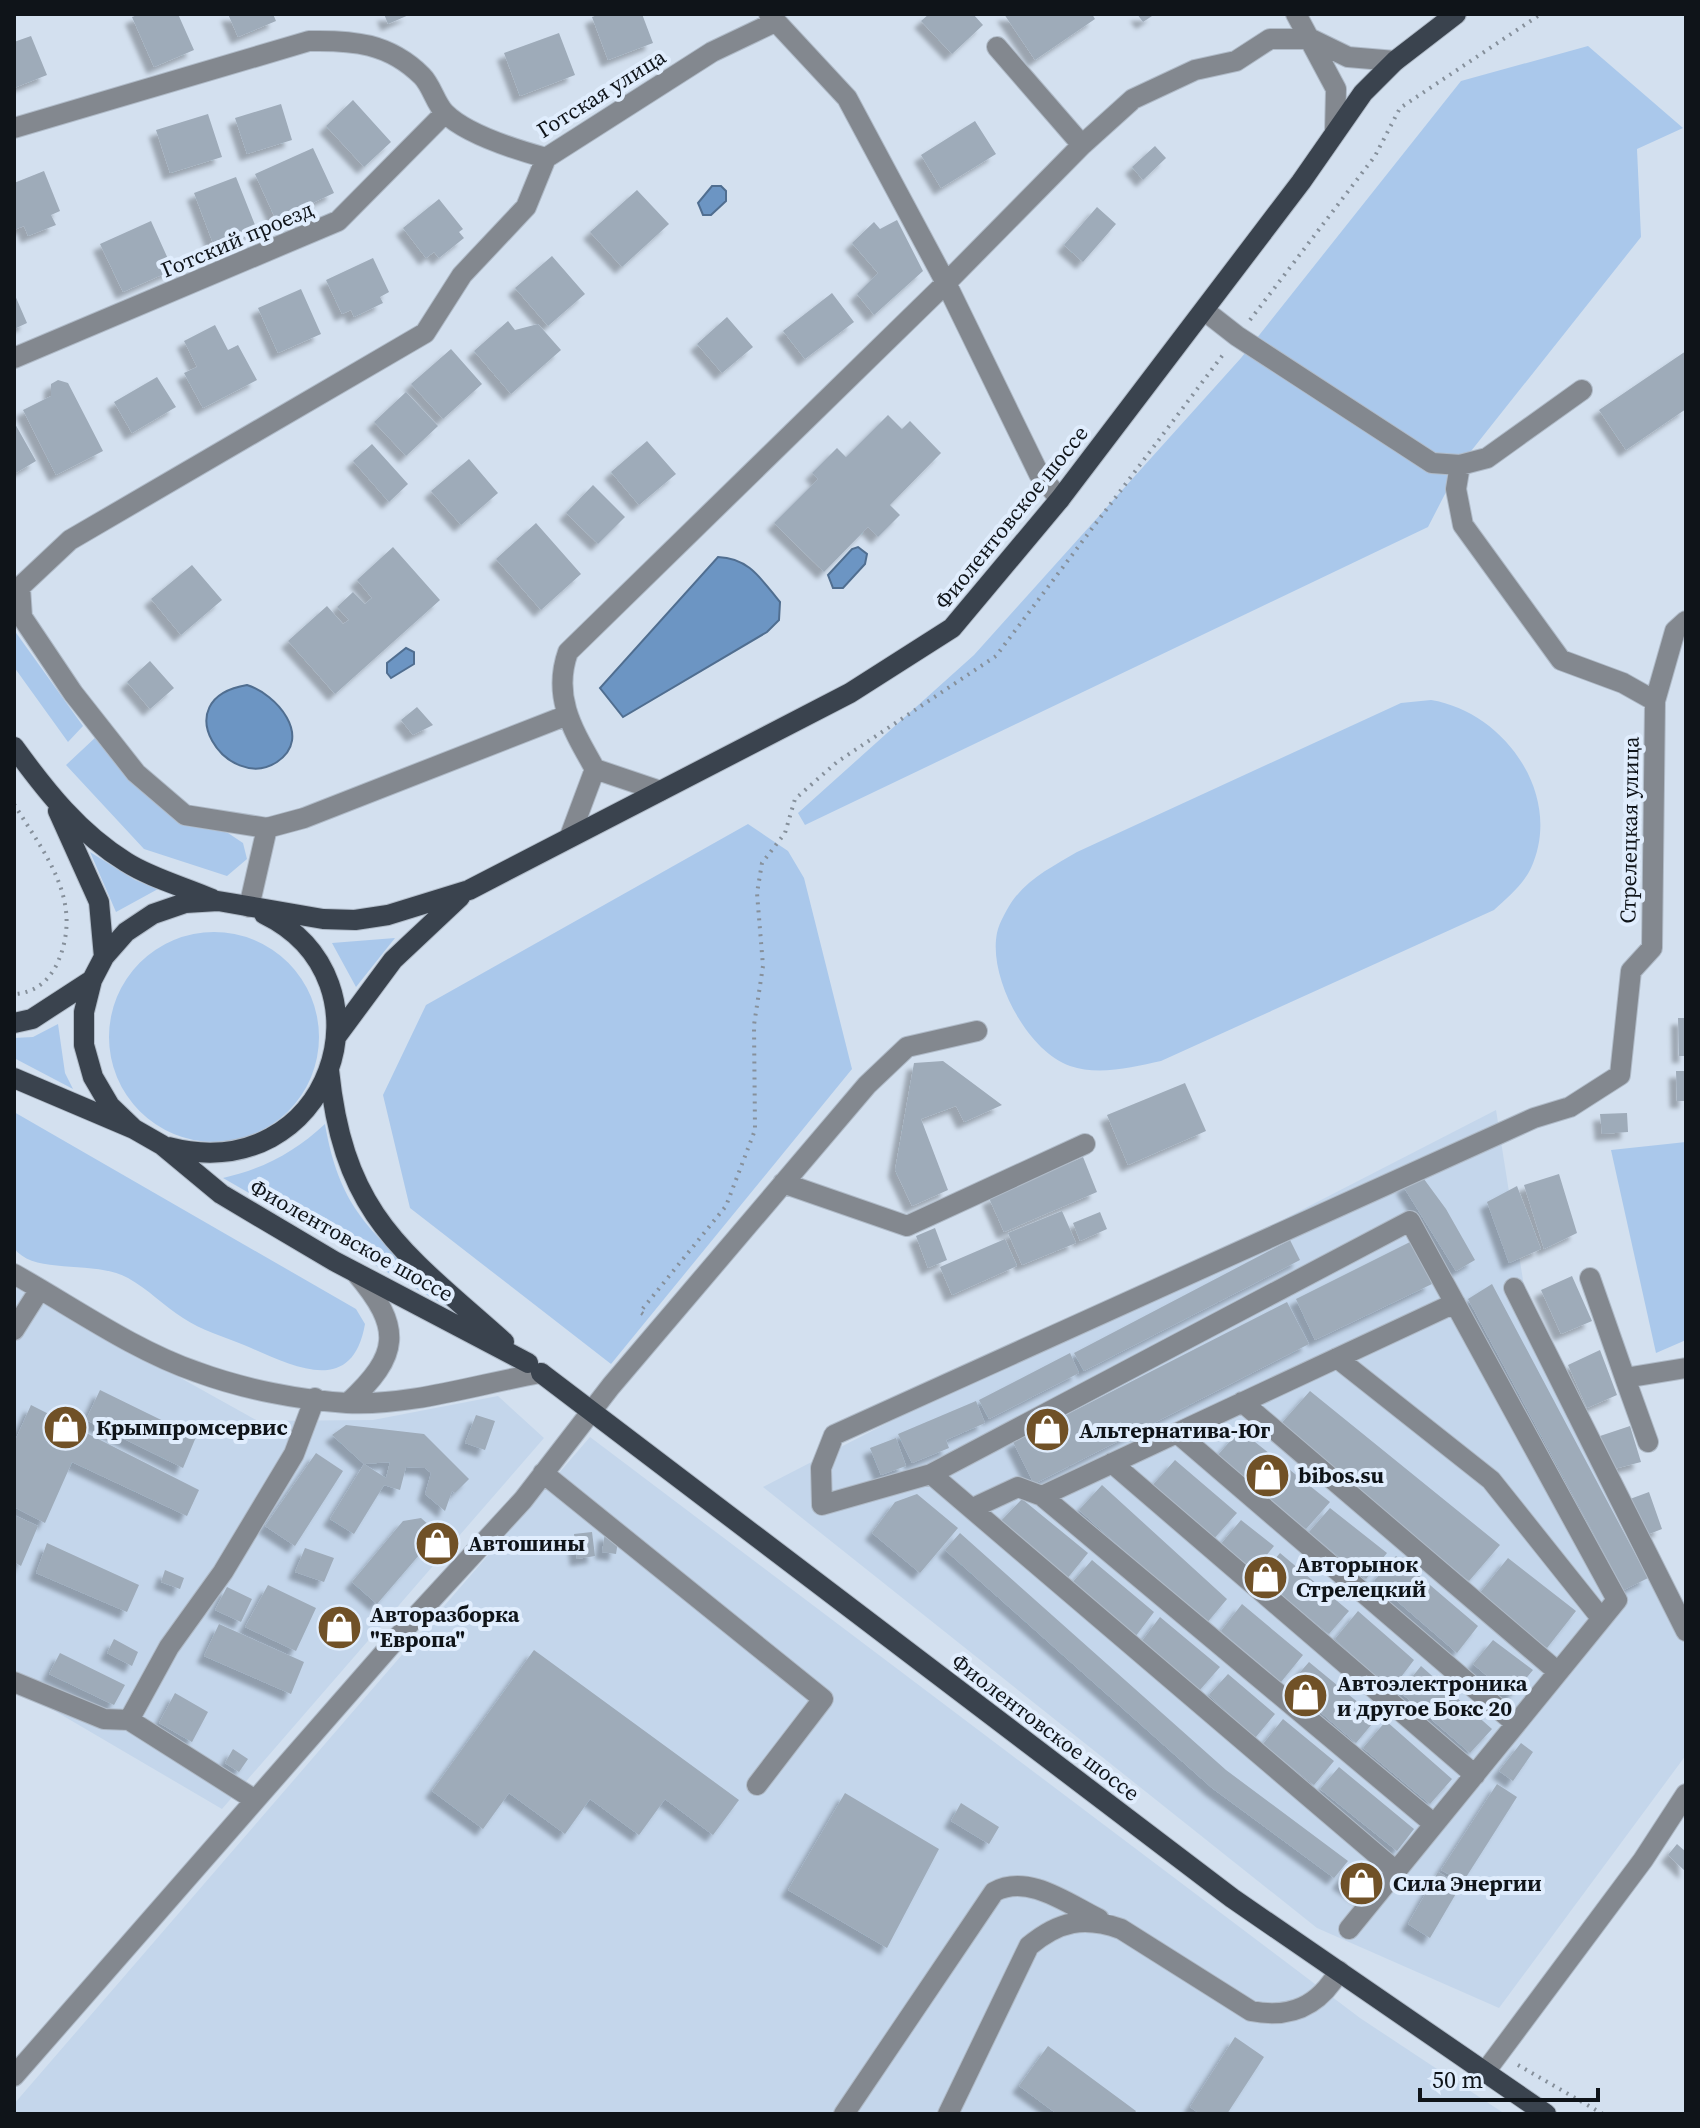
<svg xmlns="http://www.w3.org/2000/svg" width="1700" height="2128" font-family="'Source Serif 4',serif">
  <defs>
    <filter id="shadow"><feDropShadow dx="-7" dy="7" stdDeviation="2" flood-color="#0004"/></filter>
  </defs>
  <rect width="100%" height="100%" fill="#d3e0ef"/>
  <!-- built -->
  <path fill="#c4d6eb" d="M1496 1110 1526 1299 1686 1647V1755L1499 2008 1317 1928 763 1487Z
    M14 1285 258 1421 373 1420 498 1396 544 1438 222 1809 14 1687Z
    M590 1437 1360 2018 1505 2114H14V2104Z"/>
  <!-- green -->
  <path fill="#aac8eb" d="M1588 46 1683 128 1637 149 1641 237 1460 465 1428 527 805 825 798 813 974 655 1241 358 1461 81Z
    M14 630 83 726 68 742 14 667Z
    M1431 700C1505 712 1564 796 1531 868 1523 885 1507 898 1494 910L1161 1061C1133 1067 1099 1076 1070 1066 1027 1051 988 977 997 933 999 923 1008 907 1013 900 1030 877 1054 866 1077 852L1401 703Z
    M97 736 171 814 228 833 243 843 247 859 227 876 144 849 66 765Z
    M748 824 788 851 804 878 852 1069 611 1364 410 1208 383 1095 426 1005Z
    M90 852 135 880 158 889 116 912Z
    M109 1037a105 105 0 1 1 210 0a105 105 0 1 1-210 0Z
    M395 938 356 987 332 943Z
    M58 1024 65 1073 73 1089 14 1058V1038L33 1037Z
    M14 1112 356 1309 365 1324C352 1399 291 1365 244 1345 224 1337 201 1330 183 1318 164 1306 148 1289 128 1278 93 1259 34 1276 14 1248Z
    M325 1124C342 1225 386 1238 448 1307L223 1178C263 1169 295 1152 325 1124Z
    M1686 1142V1340L1656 1353 1611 1150Z"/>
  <!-- water -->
  <path fill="#6c95c3" stroke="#506e90" stroke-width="2" d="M712 186H721L726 191V201L711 215H703L698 203Z
    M858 547 867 554 865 564 843 588H833L828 575 852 549Z
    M718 557C749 558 761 579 780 602L779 620 767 632 623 717 600 688Z
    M406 648 414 652V664L391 678 387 673V663Z
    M247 685C276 694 314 737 277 762 228 794 163 699 247 685Z"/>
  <!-- building -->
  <path fill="#9eabb9" filter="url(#shadow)" d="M140 14H178L194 50 154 67 132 17Z
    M228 14H273L276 21 238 37Z
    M384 14H411L388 24Z
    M600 14H642L653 43 608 60 592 17Z
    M929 14H973L983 25 952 54 921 21Z
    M1004 14H1092L1095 19 1035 60Z
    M1137 14H1155L1143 22Z
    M559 33 575 75 520 96 504 53Z
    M31 36 47 75 14 88V42Z
    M353 100 391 142 364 167 326 126Z
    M281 104 292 140 247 154 235 118Z
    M208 114 222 157 170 173 156 130Z
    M975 121 996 154 941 188 921 155Z
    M1155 146 1166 158 1143 180 1132 167Z
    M313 148 334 193 276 220 255 174Z
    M44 171 60 211 51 215 56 225 28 236 24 226 14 230V183Z
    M236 177 257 230 214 246 194 193Z
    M637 190 669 224 622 267 590 232Z
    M439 199 463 229 459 232 464 238 439 258 434 252 426 258 403 228Z
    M1097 207 1116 224 1083 262 1064 245Z
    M897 220 923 271 874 315 857 294 878 273 852 243 874 222 880 229Z
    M151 221 173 270 123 292 100 244Z
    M552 256 585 294 548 326 515 288Z
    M373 258 389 292 380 297 383 303 354 317 351 310 342 314 326 280Z
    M301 289 321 334 278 353 258 308Z
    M14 293 27 323 14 329Z
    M832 293 854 322 805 359 783 331Z
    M727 317 753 347 722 373 697 344Z
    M508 321 515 330 538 324 561 350 511 394 474 351Z
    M215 325 228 350 238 345 257 380 203 408 184 373 197 367 184 341Z
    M451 349 482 384 443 419 411 384Z
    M1686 351V409L1626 450 1599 410Z
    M157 377 176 407 132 433 114 402Z
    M58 380 68 383 103 451 56 475 23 410 51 396V384Z
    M406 392 438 426 406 456 374 422Z
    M888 415 902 429 910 421 941 453 890 505 900 515 878 537 868 527 824 572 774 523 818 479 812 473 837 448 846 457Z
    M14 422 36 461 14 474Z
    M647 441 676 474 639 505 611 472Z
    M372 444 408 484 389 502 353 461Z
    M469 459 498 493 461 525 431 491Z
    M593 485 625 517 598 544 566 513Z
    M536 523 581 574 541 610 496 559Z
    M393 547 440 600 335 694 288 641 327 606 343 624 349 620 337 607 353 592 365 604 372 598 357 580Z
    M192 565 222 600 181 635 151 599Z
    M150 661 174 688 150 709 127 682Z
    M417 707 433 725 413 735 401 720Z
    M1678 1018H1686V1056H1679Z
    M943 1061 1002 1105 964 1122 956 1106 921 1119 948 1190 912 1206 895 1170 914 1063Z
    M1676 1071H1686V1101H1677Z
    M1185 1083 1206 1131 1128 1165 1107 1115Z
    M1627 1113 1628 1132 1602 1134 1600 1114Z
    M1083 1157 1097 1192 1004 1232 989 1198Z
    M1559 1174 1577 1233 1544 1249 1524 1185Z
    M1421 1175 1446 1209 1475 1260 1456 1271 1403 1186Z
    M1517 1186 1541 1249 1509 1263 1487 1202Z
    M1062 1211 1076 1243 1022 1265 1008 1233Z
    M1100 1212 1107 1229 1080 1241 1073 1223Z
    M935 1228 947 1260 928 1268 916 1236Z
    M1005 1239 1017 1266 952 1295 940 1267Z
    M1290 1240 1300 1260 1084 1371 1074 1353Z
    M1412 1241 1432 1284 1315 1340 1296 1299Z
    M1572 1276 1592 1321 1561 1334 1541 1290Z
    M1492 1284 1648 1578 1624 1590 1468 1299Z
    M1287 1302 1309 1344 1034 1484 1013 1442Z
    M1600 1350 1617 1395 1587 1408 1568 1365Z
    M1070 1353 1079 1373 989 1419 979 1400Z
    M100 1390 196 1437 183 1468 86 1420Z
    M1310 1391 1500 1545 1469 1581 1280 1425Z
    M976 1401 985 1423 946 1440 949 1448 912 1463 898 1434Z
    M31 1405 199 1490 187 1516 72 1462 45 1523 14 1507V1443Z
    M476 1415 495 1421 485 1450 465 1443Z
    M346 1425 424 1434 469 1479 455 1493 452 1491 445 1511 425 1494 431 1473 425 1468 406 1467 400 1490 384 1485 354 1534 330 1519 364 1464 386 1478 390 1462 364 1464 332 1435Z
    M1630 1426 1641 1462 1614 1469 1600 1436Z
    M1240 1430 1330 1502 1306 1529 1217 1456Z
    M896 1438 906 1466 881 1475 870 1448Z
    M316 1453 343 1471 295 1546 265 1526Z
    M1175 1460 1237 1513 1211 1542 1150 1488Z
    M1102 1485 1227 1599 1206 1624 1079 1510Z
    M1649 1492 1662 1529 1644 1536 1630 1499Z
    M917 1494 958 1528 920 1573 872 1533 895 1502Z
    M1022 1499 1088 1553 1066 1580 999 1523Z
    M1330 1508 1387 1553 1366 1579 1309 1532Z
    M14 1515 38 1526 21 1566 14 1562Z
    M421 1518 438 1533 377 1604 352 1582 403 1521Z
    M1241 1520 1274 1546 1252 1573 1220 1545Z
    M592 1532 595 1556 577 1559 574 1534Z
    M605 1533 619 1535 616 1554 602 1552Z
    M960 1533 1226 1770 1348 1861 1334 1878 1212 1788 945 1550Z
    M47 1543 139 1585 127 1612 36 1573Z
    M305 1548 334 1558 324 1582 295 1572Z
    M1280 1553 1349 1611 1329 1634 1260 1577Z
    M1396 1556 1478 1626 1457 1653 1374 1581Z
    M1508 1558 1576 1611 1547 1648 1479 1594Z
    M1092 1560 1154 1612 1135 1637 1071 1584Z
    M165 1570 184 1578 180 1589 161 1582Z
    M268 1585 316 1608 296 1651 245 1627Z
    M227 1587 252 1599 241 1622 215 1610Z
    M1242 1604 1303 1655 1281 1682 1221 1631Z
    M1358 1611 1414 1660 1391 1690 1335 1639Z
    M1160 1617 1220 1667 1199 1691 1142 1641Z
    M219 1624 304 1662 291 1694 204 1656Z
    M114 1639 138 1652 132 1666 107 1653Z
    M1493 1640 1533 1670 1511 1696 1473 1664Z
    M534 1650 739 1800 713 1835 665 1799 639 1835 590 1799 565 1834 509 1793 483 1829 432 1791Z
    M60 1653 125 1685 114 1705 49 1674Z
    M1309 1662 1377 1718 1356 1743 1289 1685Z
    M1421 1666 1492 1729 1470 1753 1400 1692Z
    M1228 1674 1275 1714 1255 1738 1209 1695Z
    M175 1693 208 1712 192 1742 159 1723Z
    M1283 1719 1334 1761 1314 1785 1263 1744Z
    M1386 1721 1452 1779 1430 1804 1363 1748Z
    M1521 1743 1533 1752 1513 1781 1499 1771Z
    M233 1749 248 1759 239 1772 225 1763Z
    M1339 1767 1414 1829 1397 1851 1320 1789Z
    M1497 1784 1517 1797 1463 1882 1441 1870Z
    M845 1793 939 1849 887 1948 788 1890Z
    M961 1803 999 1827 989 1844 951 1821Z
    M1677 1844 1686 1852V1872L1668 1855Z
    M1352 1863 1378 1880 1365 1900 1339 1882Z
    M1438 1872 1461 1885 1430 1938 1408 1924Z
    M1235 2037 1264 2057 1227 2114H1200L1190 2107Z
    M1048 2046 1136 2111 1134 2114H1057L1019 2086Z"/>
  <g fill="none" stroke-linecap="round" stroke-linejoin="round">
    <defs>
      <path id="minor" d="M769 14 847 98 946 283 1039 474 1060 499
        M1296 14 1336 89 1335 132
        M997 47 1082 145
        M14 128 309 41C353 40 389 43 422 76 432 86 435 103 445 113 467 135 517 150 546 158L712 52 775 22
        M546 158 526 207 462 275 425 333 70 540 20 587 22 617 73 693 136 773 185 815 267 828 304 818 565 716
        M1205 311 1237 336 1432 463 1460 465 1487 458 1582 390
        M14 358 338 221 445 113
        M1460 465 1456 489 1463 525 1561 660 1623 683 1655 701
        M660 791 595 769C573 730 552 697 568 652L946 283 1082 145 1133 99 1195 70 1236 61 1270 39H1311L1348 57 1395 61
        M570 836 595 769
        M249 907 267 828
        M783 1183 907 1226 1085 1144
        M14 1274C73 1307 133 1350 197 1372 243 1389 299 1400 347 1403 411 1406 478 1384 541 1373
        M1590 1278 1625 1378
        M1514 1288 1686 1631
        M14 1330 40 1289
        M1337 1358 1491 1480 1601 1618
        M1242 1402 1558 1672
        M348 1403C400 1355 403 1328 356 1273
        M1177 1433 1516 1724
        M1648 1442 1625 1378 1686 1368
        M1112 1463 1475 1775
        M543 1473 823 1699 757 1785
        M931 1474 1396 1871
        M1042 1496 1434 1824
        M973 1508 1018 1487 1042 1496 1455 1303
        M14 1682 104 1719 129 1720 255 1800
        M129 1720 169 1647 223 1572 294 1454 315 1398
        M1349 1929 1617 1600 1410 1221 931 1474 822 1505 821 1468 834 1435 1534 1118 1570 1107 1620 1075 1631 971 1652 948 1655 701 1675 631 1686 621
        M1485 2072 1643 1860 1686 1794
        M14 2076 419 1613 523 1500 611 1386 867 1085 907 1047 977 1031
        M844 2114 994 1892C1028 1873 1068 1904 1099 1919
        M948 2114 1029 1946C1059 1921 1084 1916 1121 1929L1251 2011C1291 2019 1319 2006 1339 1971"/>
      <path id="major" d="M14 747C46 791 79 833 126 862 151 878 185 887 212 899
        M58 811 99 902 104 957
        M14 1023 32 1019 92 980
        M336 1037 393 960 460 897
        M329 1070C344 1216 402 1251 504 1342
        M14 1078 134 1129 162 1145 221 1194 334 1261 528 1363
        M134 1129 110 1106 93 1077 84 1045V1012L92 980 104 957 126 932 153 914 185 903 218 901 323 919 355 920 388 915 469 890 850 693 952 628 1060 499 1301 182 1363 93 1395 61 1456 14
        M168 1147C331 1189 400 980 264 914
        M541 1373 1232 1898 1546 2114"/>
    </defs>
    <!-- minor casing -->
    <use href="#minor" stroke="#b0bbc8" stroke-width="22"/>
    <!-- major casing -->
    <use href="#major" stroke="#b0bbc8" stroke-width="22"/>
    <!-- path -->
    <path stroke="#86909b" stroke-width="4" stroke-dasharray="2 6" stroke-linecap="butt" d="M1250 320 1375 156 1400 108 1541 14
      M14 804C46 856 85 902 57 964 48 982 34 993 14 994
      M643 1314 640 1312 726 1206 755 1130 754 1025 763 966 757 893 762 863 785 833 795 799 837 762 996 656 1225 352
      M1518 2065 1603 2114"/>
    <!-- minor -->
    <use href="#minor" stroke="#83888f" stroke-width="20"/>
    <!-- major -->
    <use href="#major" stroke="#3a434e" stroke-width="20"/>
  </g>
  <!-- icons -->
  <defs>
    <symbol id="shop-disc" viewBox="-11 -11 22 22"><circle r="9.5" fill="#705127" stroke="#e0edfd"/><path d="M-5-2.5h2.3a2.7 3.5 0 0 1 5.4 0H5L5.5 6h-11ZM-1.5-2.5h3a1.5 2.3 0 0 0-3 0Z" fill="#fff"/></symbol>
  </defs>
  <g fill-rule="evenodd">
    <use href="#shop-disc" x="40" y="1402" width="51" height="51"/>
    <use href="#shop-disc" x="1022" y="1404" width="51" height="51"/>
    <use href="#shop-disc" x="1242" y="1450" width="51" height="51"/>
    <use href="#shop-disc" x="412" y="1518" width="51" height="51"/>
    <use href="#shop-disc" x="1240" y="1552" width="51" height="51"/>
    <use href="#shop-disc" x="314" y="1602" width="51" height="51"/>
    <use href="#shop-disc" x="1280" y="1670" width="51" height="51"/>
    <use href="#shop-disc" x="1336" y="1858" width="51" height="51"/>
  </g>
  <g text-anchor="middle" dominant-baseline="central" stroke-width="8" stroke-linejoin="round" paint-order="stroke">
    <!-- street labels -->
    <g font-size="22" fill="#0f1419" stroke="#e0edfd">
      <text transform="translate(601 93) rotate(-32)">Готская улица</text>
      <text transform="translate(237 239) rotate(-23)">Готский проезд</text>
      <text transform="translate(1011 517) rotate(-51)">Фиолентовское шоссе</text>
      <text transform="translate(1629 830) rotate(-89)">Стрелецкая улица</text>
      <text transform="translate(352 1240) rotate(29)">Фиолентовское шоссе</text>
      <text transform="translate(1046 1727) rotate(37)">Фиолентовское шоссе</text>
    </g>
    <!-- poi labels -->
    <g font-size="22" font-weight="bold" fill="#0f1419" stroke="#e0edfd" text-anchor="start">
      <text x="96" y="1427">Крымпромсервис</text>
      <text x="1079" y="1430">Альтернатива-Юг</text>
      <text x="1298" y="1475">bibos.su</text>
      <text x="468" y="1543">Автошины</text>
      <text x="1296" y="1564">Авторынок<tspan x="1296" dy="25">Стрелецкий</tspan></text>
      <text x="370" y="1614">Авторазборка<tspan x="370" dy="25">"Европа"</tspan></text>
      <text x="1337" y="1683">Автоэлектроника<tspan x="1337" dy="25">и другое Бокс 20</tspan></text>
      <text x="1393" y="1883">Сила Энергии</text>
    </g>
  </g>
  <!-- border -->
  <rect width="1700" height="2128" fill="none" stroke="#0f1419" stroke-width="32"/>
  <!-- scale -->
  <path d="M1420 2088v12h178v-12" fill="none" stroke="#0f1419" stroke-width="4"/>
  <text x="1432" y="2088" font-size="24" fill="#0f1419" stroke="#e0edfd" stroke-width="6" paint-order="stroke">50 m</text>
</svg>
